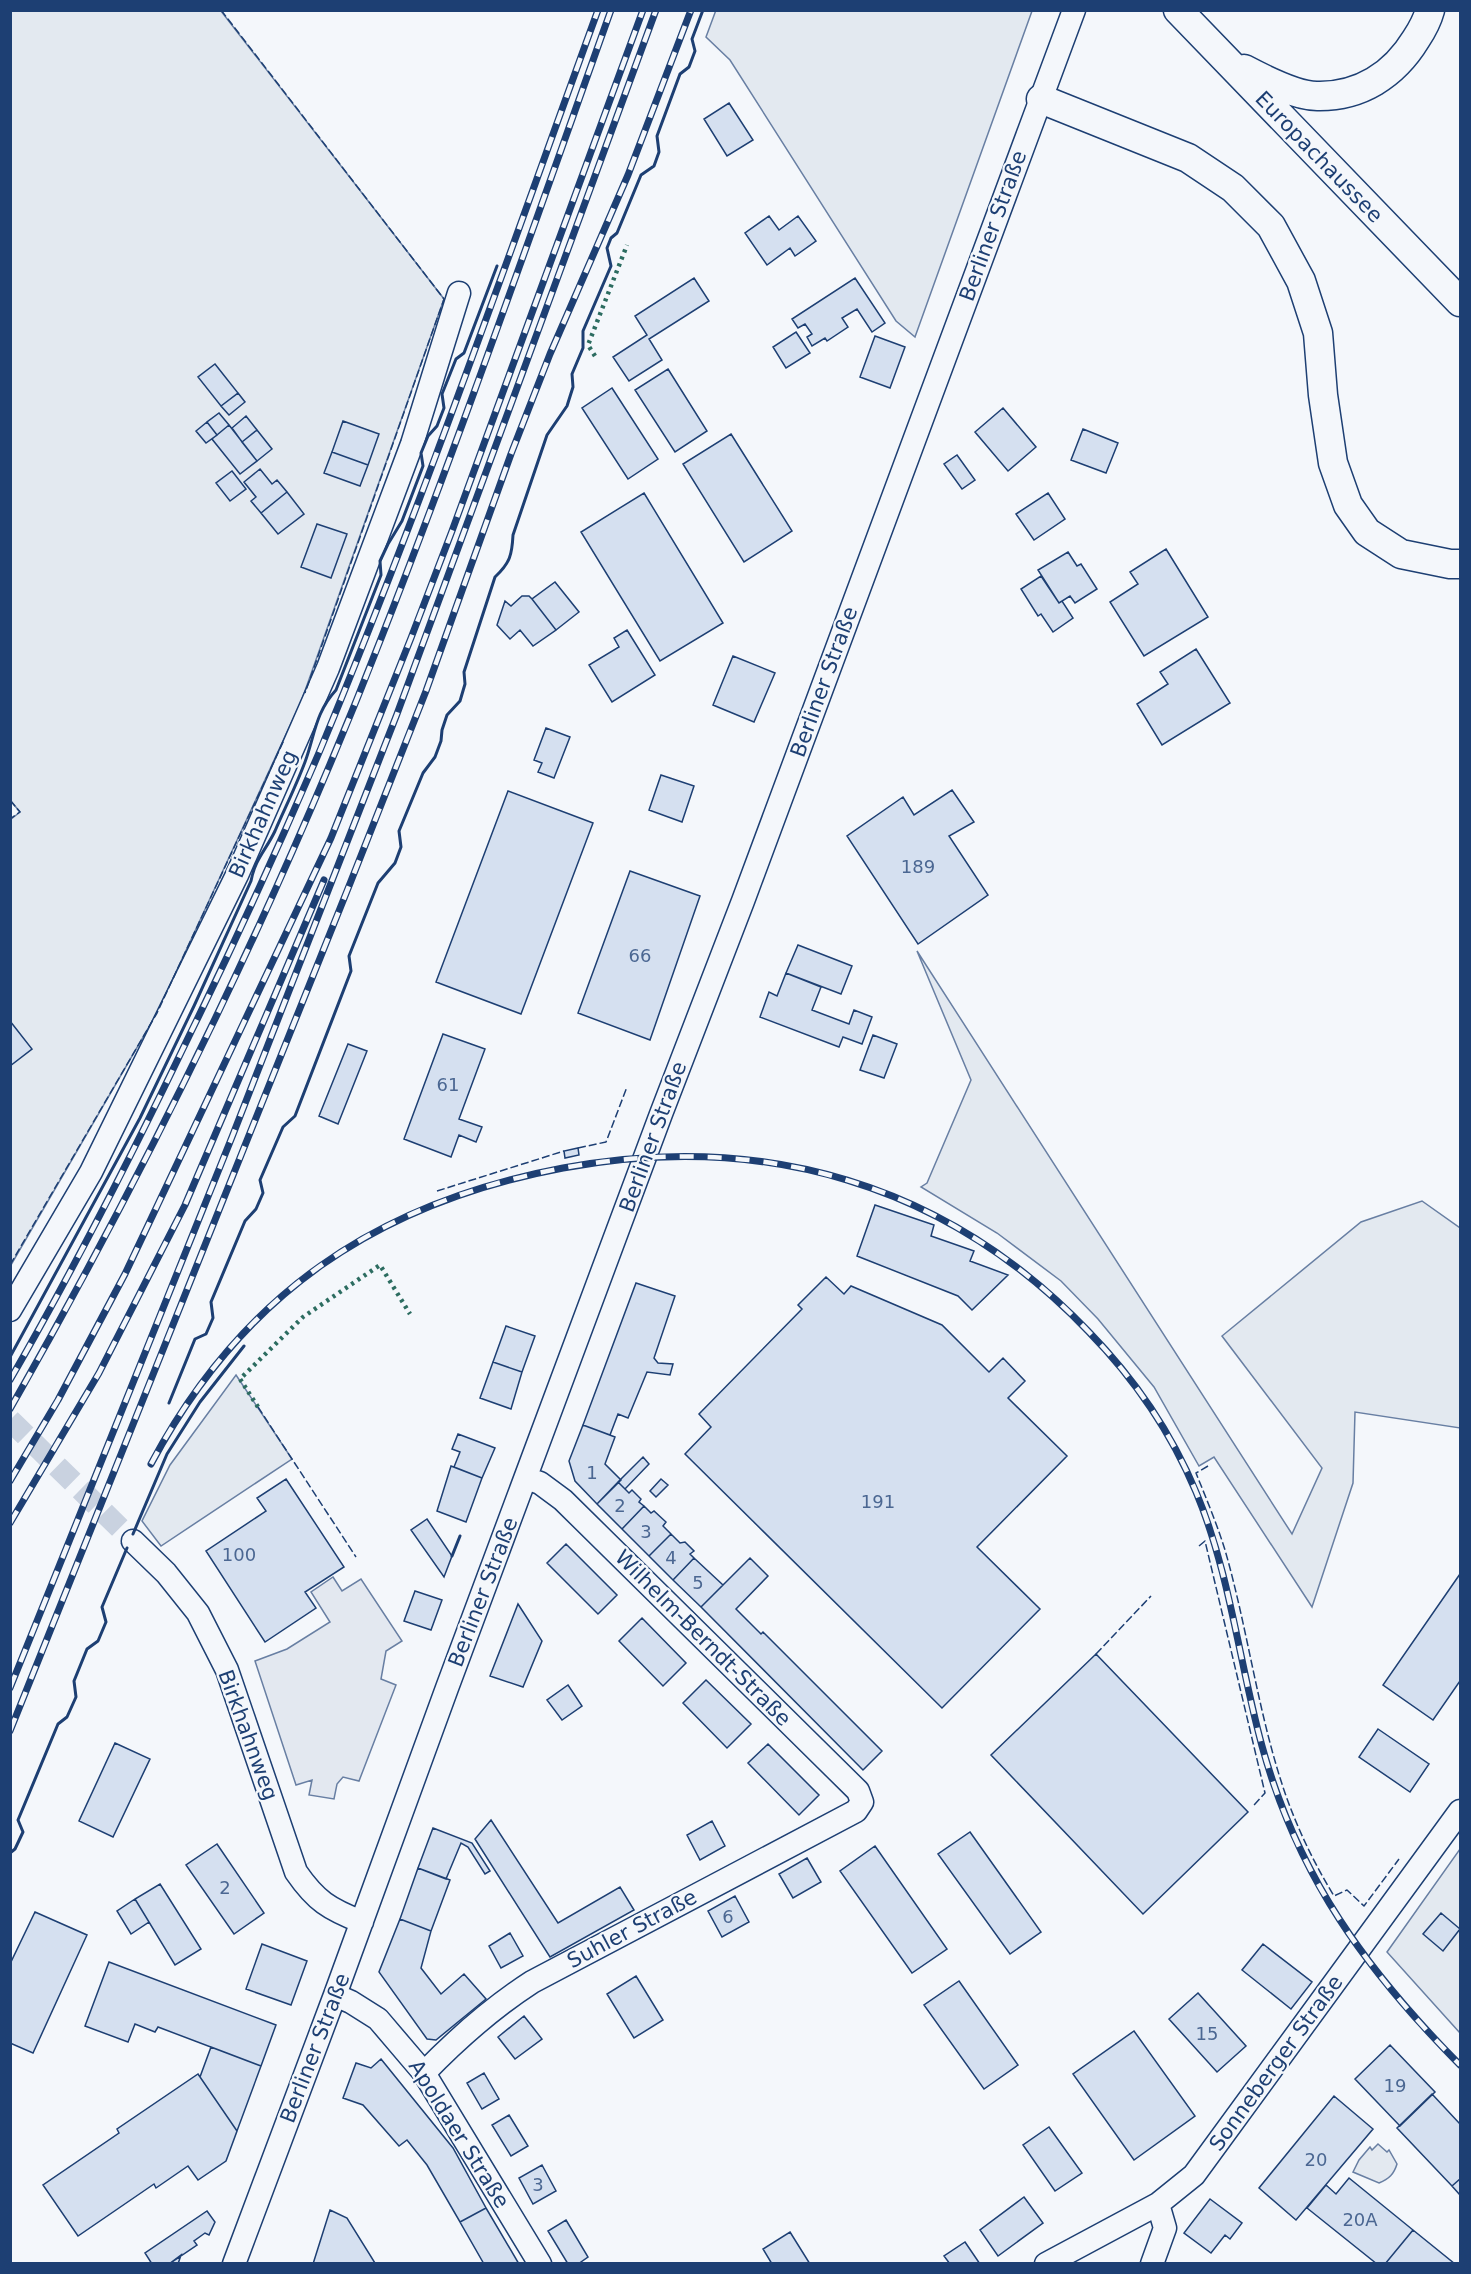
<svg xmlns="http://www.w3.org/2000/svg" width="1471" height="2274" font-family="'DejaVu Sans',sans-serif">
  <rect width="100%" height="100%" fill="#f4f7fb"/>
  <!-- green -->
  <path fill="#e3e9f0" stroke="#687fa3" stroke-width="1.5" d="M716 10 1032 11 915 337 896 321 730 60 706 37Z
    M11 11H221L444 299 301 702 157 1013 11 1265 10 820 20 812 10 800Z
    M917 951 1292 1534 1322 1468 1222 1336 1361 1222 1422 1201 1460 1228V1428L1355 1412 1353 1483 1312 1607 1214 1457 1199 1466 1154 1387 1098 1319 1061 1281 997 1233 921 1187 927 1183 971 1080Z
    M236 1375 292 1459 161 1546 142 1521 170 1465Z
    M1460 1849V2033L1387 1952Z
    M1378 2144 1387 2152 1389 2150 1397 2164C1394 2174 1389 2179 1379 2183L1353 2172 1359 2160 1370 2147 1372 2150Z"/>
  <!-- parking -->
  <path fill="#e3e8f0" stroke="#687fa3" stroke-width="1.5" d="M333 1577 342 1591 361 1579 402 1641 386 1651 381 1679 396 1685 359 1781 343 1777 337 1784 334 1799 309 1795 312 1780 296 1785 255 1661 287 1649 330 1622 311 1592Z"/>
  <!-- building -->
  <path fill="#d5e0f0" stroke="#1d3f73" stroke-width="1.5" d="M729 103 753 140 727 156 704 119Z
    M769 216 779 230 798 216 816 241 795 256 790 248 767 265 745 233Z
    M694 278 709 301 649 339 662 360 629 381 613 357 647 335 635 316Z
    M855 278 885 323 872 332 857 309 842 318 848 327 827 341 825 338 812 346 807 337 812 334 805 324 798 328 792 319Z
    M796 332 810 353 786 368 773 347Z
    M875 336 905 347 890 388 860 377Z
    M215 364 238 393 221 406 198 377Z
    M668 369 707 431 675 452 635 390Z
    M612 388 658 459 628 479 582 408Z
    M238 393 245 402 229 415 221 406Z
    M1003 408 1036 447 1008 471 975 432Z
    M219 413 229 425 217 435 207 422Z
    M246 416 257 430 242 442 232 428Z
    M343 421 379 434 368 465 332 452Z
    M207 422 217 435 206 443 196 431Z
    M229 425 257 461 240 474 212 439Z
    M1083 429 1118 443 1106 473 1071 460Z
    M257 430 272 449 257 461 242 442Z
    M731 434 792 531 744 562 683 464Z
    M332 452 368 465 360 486 324 473Z
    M957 455 975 480 962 489 944 464Z
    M260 469 272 484 277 480 287 492 261 513 251 501 256 497 244 482Z
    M232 471 246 489 230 501 216 483Z
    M287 492 304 514 278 534 261 513Z
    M644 493 723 623 660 661 581 532Z
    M1048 493 1065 519 1034 540 1016 514Z
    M317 524 347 534 331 578 301 567Z
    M1166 549 1208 617 1144 656 1110 602 1138 584 1130 572Z
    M1068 552 1077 566 1081 564 1097 589 1075 603 1070 596 1059 603 1038 570Z
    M1041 576 1059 603 1062 601 1073 618 1053 632 1041 614 1038 616 1021 589Z
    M555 582 579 612 556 630 532 599Z
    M522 596H529L532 599 556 630 533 646 520 630 510 639 497 625 505 601 511 606Z
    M627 630 655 675 612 702 589 665 619 647 614 638Z
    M1196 649 1230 703 1162 745 1137 704 1168 684 1160 672Z
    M733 656 775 673 754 722 713 705Z
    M546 728 570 737 554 778 538 772 542 763 534 760Z
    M661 775 694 786 682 822 649 810Z
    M952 790 974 822 949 836 988 895 918 944 847 836 903 797 914 815Z
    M508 791 593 823 521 1014 436 982Z
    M630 871 700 896 650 1040 578 1013Z
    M798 945 852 966 841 994 786 973Z
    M786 973 821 987 812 1010 849 1024 854 1010 872 1017 862 1044 843 1037 839 1047 760 1017 769 992 777 996Z
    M10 1021 32 1049 10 1066Z
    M443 1034 485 1049 459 1119 482 1127 476 1142 459 1135 451 1157 404 1139Z
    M873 1035 897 1044 884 1078 860 1070Z
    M348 1044 367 1051 338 1124 319 1116Z
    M578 1148 579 1155 565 1158 564 1151Z
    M875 1205 934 1225 931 1236 974 1251 970 1261 1008 1275 972 1310 958 1296 857 1256Z
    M826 1277 844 1294 851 1286 942 1325 989 1372 1003 1358 1025 1381 1008 1398 1067 1456 977 1547 1040 1609 942 1708 685 1454 711 1427 699 1414 802 1309 798 1305Z
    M636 1283 675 1296 654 1358 658 1363 673 1364 670 1375 647 1372 628 1418 618 1414 610 1435 583 1425Z
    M506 1326 535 1336 522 1372 493 1362Z
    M493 1362 522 1372 511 1409 480 1398Z
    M583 1425 615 1437 605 1464 621 1480 597 1504 575 1481 569 1461Z
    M458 1434 495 1448 482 1478 454 1467 460 1452 452 1449Z
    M643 1457 649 1464 625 1489 618 1482Z
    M451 1466 482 1478 466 1522 437 1511Z
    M286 1479 344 1567 305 1592 316 1608 265 1642 206 1551 266 1511 257 1498Z
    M661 1479 668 1485 656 1497 650 1491Z
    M618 1482 629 1493 632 1490 641 1499 639 1502 644 1506 622 1529 597 1504Z
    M644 1506 651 1513 654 1511 666 1522 663 1526 671 1534 649 1556 622 1529Z
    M427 1519 452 1556 444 1577 411 1530Z
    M671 1534 680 1543 685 1542 694 1551 690 1554 694 1558 673 1580 649 1556Z
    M566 1544 617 1595 598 1614 547 1563Z
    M694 1558 723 1585 701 1607 673 1580Z
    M750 1558 768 1576 736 1609 761 1634 763 1632 882 1751 863 1770 701 1607Z
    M1460 1574V1681L1433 1720 1383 1685Z
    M415 1591 442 1600 431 1630 404 1621Z
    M518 1604 542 1641 523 1687 490 1676Z
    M642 1618 686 1663 663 1686 619 1641Z
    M1096 1654 1248 1812 1143 1914 991 1755Z
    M706 1680 751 1724 727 1748 683 1703Z
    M568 1685 582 1706 562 1720 547 1700Z
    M1378 1729 1429 1764 1410 1792 1359 1757Z
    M115 1743 150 1759 113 1837 79 1821Z
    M768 1744 819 1795 799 1815 748 1763Z
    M491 1820 558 1923 620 1887 634 1910 550 1957 475 1839Z
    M712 1821 725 1846 700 1860 687 1835Z
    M433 1828 472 1843 490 1871 485 1874 468 1847 461 1843 446 1879 418 1868Z
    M970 1832 1041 1932 1010 1954 938 1854Z
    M217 1844 264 1913 234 1934 186 1865Z
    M875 1846 947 1949 912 1973 840 1871Z
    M807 1858 821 1882 793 1898 779 1874Z
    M418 1868 450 1880 431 1931 400 1919Z
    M160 1884 201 1949 175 1965 135 1899Z
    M735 1896 749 1922 722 1937 708 1911Z
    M135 1899 149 1922 131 1934 117 1911Z
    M35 1912 87 1935 33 2053 10 2043V1964Z
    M1441 1913 1460 1929 1443 1951 1423 1934Z
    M400 1919 431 1931 421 1968 441 1994 464 1974 486 1999 436 2040 427 2039 379 1972Z
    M510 1933 523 1956 501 1968 489 1946Z
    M262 1944 307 1961 291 2005 246 1989Z
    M1263 1944 1312 1982 1291 2009 1242 1970Z
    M109 1962 276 2025 261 2066 158 2027 155 2032 135 2024 128 2042 85 2026Z
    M636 1976 663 2020 634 2038 607 1994Z
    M959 1981 1018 2065 984 2089 924 2005Z
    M1198 1993 1246 2046 1217 2072 1169 2019Z
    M524 2016 542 2039 515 2059 498 2037Z
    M1134 2031 1195 2116 1134 2160 1073 2074Z
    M1390 2045 1435 2092 1400 2126 1355 2079Z
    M211 2047 261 2066 237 2131 200 2077Z
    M381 2059 453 2148 486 2208 460 2222 427 2165 407 2140 399 2146 363 2105 343 2098 356 2063 371 2068Z
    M484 2073 499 2099 482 2109 467 2083Z
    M198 2074 237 2131 226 2161 198 2180 188 2166 156 2188 154 2184 78 2236 43 2185 119 2133 117 2129Z
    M1432 2094 1460 2124V2179L1452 2186 1397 2128Z
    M1334 2096 1373 2129 1296 2220 1259 2188Z
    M509 2115 528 2146 511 2156 492 2125Z
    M1049 2127 1082 2173 1055 2191 1023 2145Z
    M542 2165 556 2191 533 2204 519 2178Z
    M1349 2178 1413 2230 1385 2264H1377L1307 2208 1326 2185 1336 2194Z
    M1460 2179V2195L1452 2186Z
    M1024 2197 1043 2223 998 2256 980 2230Z
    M1210 2199 1242 2223 1230 2239 1225 2235 1211 2253 1184 2233Z
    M486 2208 519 2264H484L460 2222Z
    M330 2210 347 2218 375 2263 313 2264Z
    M207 2211 215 2222 209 2235 205 2233 194 2241 197 2245 169 2264H152L145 2253Z
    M566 2220 588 2257 578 2264H568L548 2231Z
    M1413 2230 1455 2264H1385Z
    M790 2232 810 2264H772L763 2249Z
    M965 2242 980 2264H950L944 2256Z
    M181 2255 178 2264H169Z"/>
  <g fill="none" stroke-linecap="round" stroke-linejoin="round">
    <!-- minor-tunnel -->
    <path stroke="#c9d2e0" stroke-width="22" stroke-dasharray="22 11" stroke-linecap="butt" d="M10 1420 133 1541"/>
    <defs>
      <path id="minor" d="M10 1310 91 1172 237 875 328 668 412 444 459 293
        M133 1541 166 1573 198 1613 227 1670 296 1872C316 1901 329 1909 362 1922
        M335 1995 351 2002 378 2019 424 2073 540 2264
        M424 2073C455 2041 495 2006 532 1982L856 1811 862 1802 858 1791 563 1500 540 1483 526 1478
        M234 2264 335 1995 447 1688 661 1114 743 901 1074 10
        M1046 2264 1158 2204 1194 2175 1460 1811
        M1152 2264 1165 2228 1158 2204"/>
      <path id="major" d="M1178 10 1460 302
        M1244 69C1263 79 1296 96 1317 96 1360 97 1394 75 1416 39 1422 30 1427 21 1430 10
        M1041 99 1188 158 1233 188 1271 226 1301 281 1318 333 1323 395 1333 463 1348 505 1367 532 1401 554 1450 564H1460"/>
    </defs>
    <!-- minor casing -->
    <use href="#minor" stroke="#1d3f73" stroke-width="25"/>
    <!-- major casing -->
    <use href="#major" stroke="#1d3f73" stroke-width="31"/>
    <!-- minor -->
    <use href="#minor" stroke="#f4f7fb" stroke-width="22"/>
    <!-- major -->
    <use href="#major" stroke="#f4f7fb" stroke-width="28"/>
    <defs>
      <path id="rail" d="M10 1380C75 1267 134 1151 190 1034 236 940 280 844 321 748 422 505 508 257 598 10
        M10 1409C151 1161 278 903 382 636 463 430 536 219 611 10
        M151 1464C241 1295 376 1203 563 1168 763 1131 946 1183 1088 1331 1133 1377 1171 1432 1196 1492 1230 1573 1239 1662 1262 1746 1298 1877 1366 1970 1460 2065
        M10 1481 58 1400 125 1274 331 838 411 638 452 531 643 10
        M10 1523 99 1373 185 1205 324 880
        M10 1688 232 1137 397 714 656 10
        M10 1731 351 881 426 691 511 454 550 354 628 175 691 10"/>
    </defs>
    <!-- rail casing -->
    <use href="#rail" stroke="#1d3f73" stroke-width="7"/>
    <!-- rail -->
    <use href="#rail" stroke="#f4f7fb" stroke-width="4.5" stroke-dasharray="14" stroke-linecap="butt"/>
    <!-- hedge -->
    <path stroke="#2c6c60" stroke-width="4.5" stroke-dasharray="3 4.5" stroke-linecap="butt" d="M595 356 588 345 627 245
      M258 1407 240 1379 303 1317 380 1265 410 1314"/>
    <!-- fence -->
    <path stroke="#1d3f73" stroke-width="1.5" stroke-dasharray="8 3" stroke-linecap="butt" d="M221 10 444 299 305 693
      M10 800 20 812 10 819
      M578 1148 606 1142 627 1087
      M437 1191 564 1151
      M10 1265 157 1013 284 740
      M258 1407 356 1557
      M1208 1466 1196 1473C1206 1498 1217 1524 1225 1550 1248 1630 1258 1714 1285 1793 1298 1830 1314 1863 1334 1896L1347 1890 1364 1906 1399 1859
      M1199 1546 1205 1541 1265 1793 1254 1805
      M1096 1654 1151 1596"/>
    <!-- wall -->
    <path stroke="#1d3f73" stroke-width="3" d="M10 1357 140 1118 194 1006 251 881C255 859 266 850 275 831 285 808 296 786 305 762 315 735 315 713 336 690L381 575 380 561 388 544 402 521 423 466 421 453 428 436 437 426 444 408 442 394 456 359 464 353 497 266
      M169 1403 195 1339 206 1334 213 1318 211 1302 245 1221 256 1209 263 1193 260 1180 283 1127 295 1116 351 971 349 956 378 883 395 863 401 847 399 831 423 773 435 757 441 741 442 730 447 715 460 701 465 684 464 672 495 577C510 563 512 555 513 535L547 435 567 406 573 387 572 374 583 348V331L611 266 607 248 611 238 617 233 641 175 654 166 659 152 657 136 680 74 689 67 695 51 692 39 703 10
      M133 1534 167 1454 200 1402 244 1346
      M452 1556 460 1536
      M10 1853 15 1849 23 1832 18 1820 58 1724 67 1717 76 1697 74 1681 87 1649 98 1641 106 1622 102 1607 127 1548"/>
  </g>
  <g text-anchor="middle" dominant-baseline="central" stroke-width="4.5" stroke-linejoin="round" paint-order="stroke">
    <!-- number labels -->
    <g font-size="18" fill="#4b6792">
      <text x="918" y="866">189</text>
      <text x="640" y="955">66</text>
      <text x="448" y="1084">61</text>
      <text x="592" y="1472">1</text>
      <text x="878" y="1501">191</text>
      <text x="620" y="1505">2</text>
      <text x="646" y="1531">3</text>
      <text x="239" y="1554">100</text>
      <text x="671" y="1557">4</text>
      <text x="698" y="1582">5</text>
      <text x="225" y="1887">2</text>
      <text x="728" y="1916">6</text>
      <text x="1207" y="2033">15</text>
      <text x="1395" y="2085">19</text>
      <text x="1316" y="2159">20</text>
      <text x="538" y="2184">3</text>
      <text x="1360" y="2219">20A</text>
    </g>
    <!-- street labels -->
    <g font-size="21" fill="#1d3f73" stroke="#f4f7fb">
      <text transform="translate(1319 157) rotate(46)">Europachaussee</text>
      <text transform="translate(993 226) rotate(-70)">Berliner Straße</text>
      <text transform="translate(824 682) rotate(-70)">Berliner Straße</text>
      <text transform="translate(263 814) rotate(-66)">Birkhahnweg</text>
      <text transform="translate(653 1137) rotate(-70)">Berliner Straße</text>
      <text transform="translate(483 1592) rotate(-69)">Berliner Straße</text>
      <text transform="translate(703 1638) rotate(45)">Wilhelm-Berndt-Straße</text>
      <text transform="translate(248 1735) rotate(70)">Birkhahnweg</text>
      <text transform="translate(632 1929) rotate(-28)">Suhler Straße</text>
      <text transform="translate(315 2048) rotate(-69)">Berliner Straße</text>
      <text transform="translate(1276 2063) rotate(-54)">Sonneberger Straße</text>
      <text transform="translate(459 2134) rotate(58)">Apoldaer Straße</text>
    </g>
  </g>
  <!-- border -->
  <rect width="1471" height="2274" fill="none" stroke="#1d3f73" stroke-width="24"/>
</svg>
